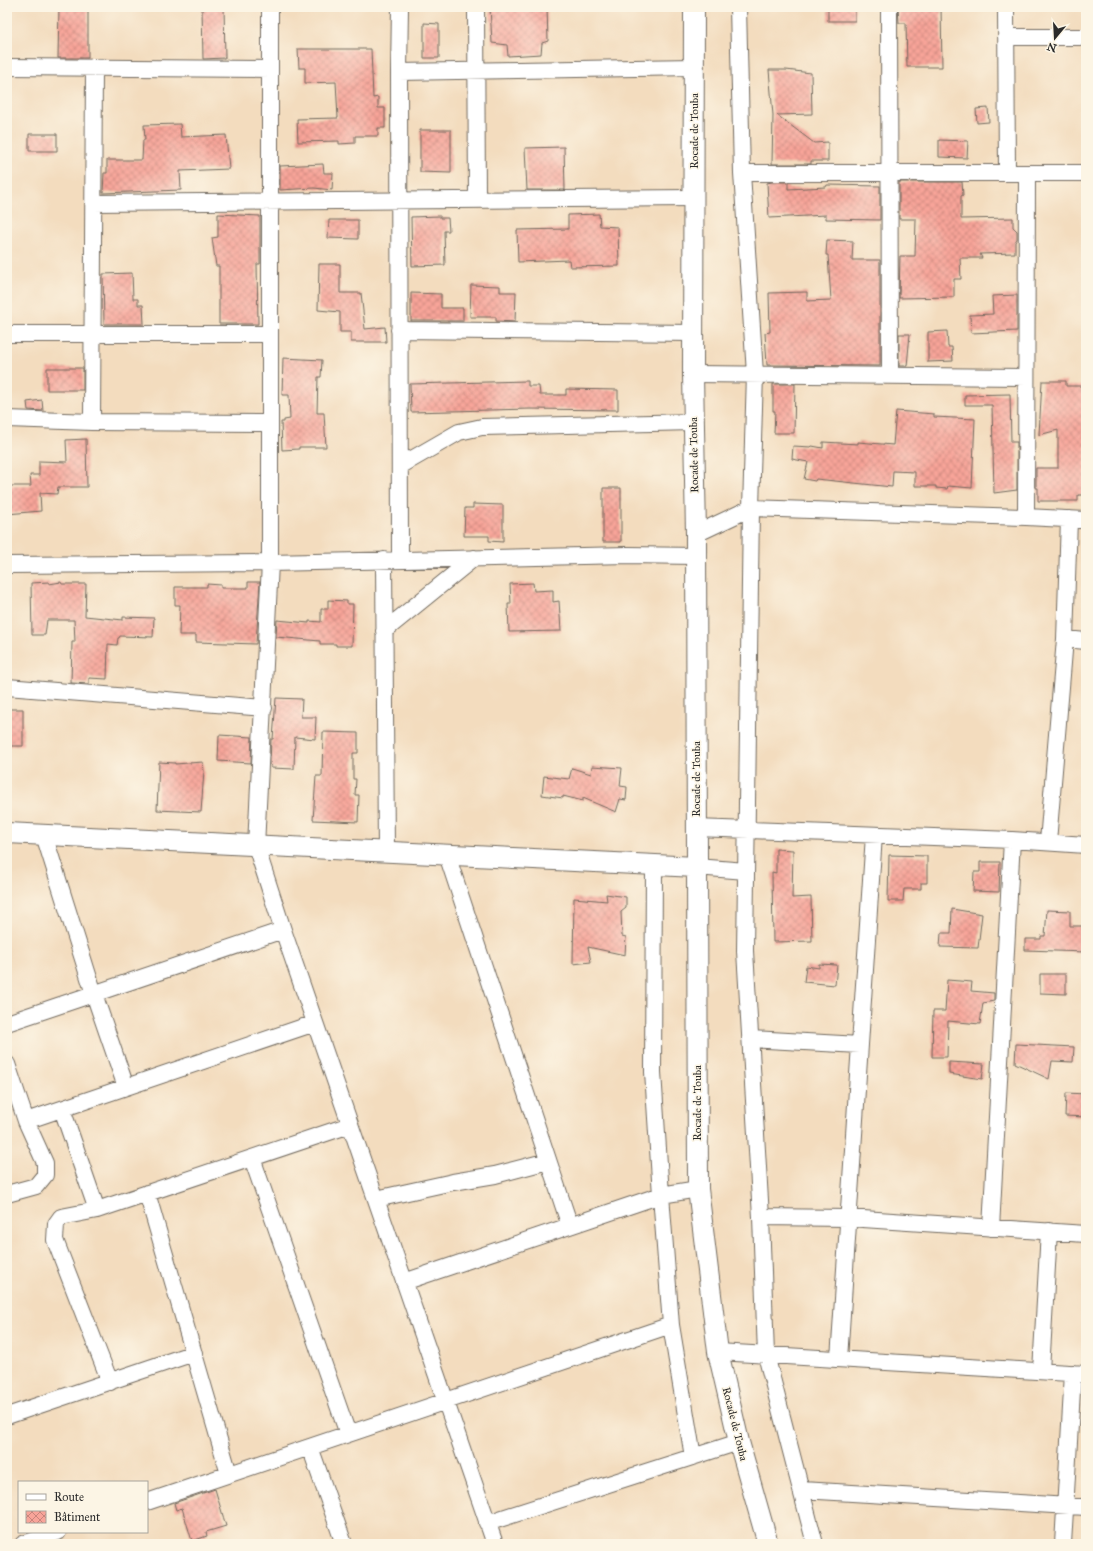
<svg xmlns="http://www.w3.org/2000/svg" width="1093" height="1551" font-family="'IM FELL Great Primer',serif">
  <defs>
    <pattern id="building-cross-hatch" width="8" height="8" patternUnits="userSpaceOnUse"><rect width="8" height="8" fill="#f8a499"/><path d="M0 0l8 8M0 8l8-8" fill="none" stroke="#c9867d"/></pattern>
  </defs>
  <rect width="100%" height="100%" fill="#fcf5e5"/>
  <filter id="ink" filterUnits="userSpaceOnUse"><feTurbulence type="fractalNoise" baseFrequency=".025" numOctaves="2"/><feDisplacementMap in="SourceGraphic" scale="8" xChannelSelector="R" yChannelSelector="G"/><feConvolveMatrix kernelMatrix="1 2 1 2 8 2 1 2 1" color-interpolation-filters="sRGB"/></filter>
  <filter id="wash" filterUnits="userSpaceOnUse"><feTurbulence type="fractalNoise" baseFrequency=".012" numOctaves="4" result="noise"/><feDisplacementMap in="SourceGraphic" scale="16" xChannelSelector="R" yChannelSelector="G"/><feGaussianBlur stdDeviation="0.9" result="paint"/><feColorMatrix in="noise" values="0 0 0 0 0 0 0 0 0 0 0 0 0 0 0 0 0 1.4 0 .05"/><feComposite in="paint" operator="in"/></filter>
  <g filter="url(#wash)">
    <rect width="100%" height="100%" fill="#f3dcbe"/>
    <g id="blocks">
      <!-- building -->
      <path fill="url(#building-cross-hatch)" d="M59 7H88V58H58Z
        M202 7H224L225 58 203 59Z
        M490 7H547L548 41 542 43 541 54 508 56 507 45 492 43Z
        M828 7H855V21H828Z
        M898 7H941L942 67H907L906 23H899Z
        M424 23 439 24V58H424Z
        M298 49H371L373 98 378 97V108H385V128H378V136H355V143L339 144V141L298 142 297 119 338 118 336 82 305 83V68H299Z
        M769 70H786L811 73 812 114 777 115 814 143 828 142V161H811V164H772L773 115Z
        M988 108 989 122 977 123 976 109Z
        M180 124 181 137 226 135 229 169 180 171 181 190 103 193 104 173H107V160H142L143 140H145L144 125Z
        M420 130H451V173L420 172Z
        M29 134H57V151H29Z
        M939 140 968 141 967 158 939 157Z
        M564 147 565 190H527L525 148Z
        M323 164 324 173H333L332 190 314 188 280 190V166Z
        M772 182H788V189L826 187 827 185 880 186V220L826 219V215L769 218 767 183Z
        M899 182H962L963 195 961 196V219L1013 218V227L1017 231V239L1015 242V253L980 254 982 258H960L961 279H954V297L899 298 900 256H915L916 219H899Z
        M218 214 260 216V264H257L258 324H219V266H216L212 238 218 237Z
        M599 214 600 226 618 227 619 266 570 267 569 260 518 262 517 230 568 229V215Z
        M440 216V218H448L449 231H444L445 265 412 266 411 217Z
        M329 220H358V239L328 238Z
        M827 240 853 241 852 260H880V366L767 365 765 333 770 332 769 293 807 292V301L831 300 828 255H826Z
        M319 264H340V293H361L365 329 385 327 386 342H351V332H340V312L318 310Z
        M132 273 133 298V299H138V305H143L144 324H104L103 274Z
        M471 285 500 286V292H516L515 322 496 321V317H470Z
        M411 293 441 294V308H463V321H411Z
        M1017 295V331L971 333 970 315 993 314 992 296Z
        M947 331 948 347H952L953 361 928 362V332Z
        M899 334H910L907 366H899Z
        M283 358 322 360 321 377H318L317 413H324L326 447H299V449L282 450 281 422H284V420L290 419 289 395H282Z
        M47 368H83V390H47Z
        M528 381V386H539L540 395H566V389L618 390V410L530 409 411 412 410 384Z
        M1042 381H1066V386H1086V495H1078V501H1038V488H1036V468H1058V430L1039 435Z
        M773 384H795L794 433H774L775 411H773Z
        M1010 394 1011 442H1017V490L994 493 992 405H965V395Z
        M42 400 43 411 28 410 27 402Z
        M896 411 934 414V417L975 419 972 488 948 486 947 489 936 488V486H915V472L893 471 892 487 816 479 815 481 804 479 808 462 792 459 793 446 811 447 812 446 823 448V442L858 444V442L893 445Z
        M86 439 87 487H58L57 494 40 493 41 511 7 514V486H31L30 475H39V461L67 462 66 440Z
        M603 488H621V542H603Z
        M473 504 503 505V542L489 541V536H464L465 508H473Z
        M49 582V584L61 582 62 584H86L85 616 123 620V617L154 618 153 637 120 636 119 638H118L117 645 108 644 107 679 89 678V684L71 683 72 642H75L74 620H47L45 635H32L31 583Z
        M248 582H260L256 644 196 642V635H179L180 605H175V587H207V584L221 585V588H248Z
        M533 583 534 591 553 590V602L559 601 561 631 509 632 508 604H511L510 584Z
        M328 600 347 601V604H353L352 646H336V644H320V641L276 637 277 620 309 623V621L321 622V609H328Z
        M276 698 302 699 301 717H316L315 739 295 737 294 769 271 768V765H270L271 739H273Z
        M7 709H23V746H7Z
        M323 732 358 733V753H353V779H356L355 795H359L358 822 313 820 316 776H322Z
        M219 735 252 737 251 763 218 761Z
        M159 762 175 763V764L203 762 204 771 201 812 157 810Z
        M592 766 622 768 620 786 627 787 626 800 620 799 616 812 583 798V801L563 796V798L542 795 544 776 569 779 572 768 591 774Z
        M776 849 793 850 792 898 811 897 812 941 773 942 772 872 776 873Z
        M889 855 927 856V883H921V889H904L903 901H888Z
        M980 862H1000L999 892 973 891 974 872H980Z
        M606 894 626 897V908L621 912 622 936 626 937 625 955 588 947 591 962 573 964 574 898 607 901Z
        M952 909 982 914 978 948 940 947 941 933H951Z
        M1047 910 1070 911V926H1086V952L1025 950V939H1041V936H1045Z
        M819 964 837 965 835 985 804 982 806 966 819 968Z
        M1040 974H1066V994L1040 993Z
        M947 980 972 982 971 991 994 993V1001L983 1003 980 1024 948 1021 947 1057H932L933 1011H945Z
        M1016 1044 1074 1047 1073 1062 1052 1061 1049 1079 1015 1063Z
        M949 1062 984 1064 982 1079 949 1074Z
        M1066 1093 1086 1094V1117L1065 1116Z
        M215 1489 226 1526 206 1532 207 1536 192 1541 182 1508 176 1510 174 1503Z"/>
    </g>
  </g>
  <g filter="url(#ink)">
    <use href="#blocks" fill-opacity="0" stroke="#71695e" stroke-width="1"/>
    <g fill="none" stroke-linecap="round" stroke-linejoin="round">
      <defs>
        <path id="minor" d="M270 7V563L256 846 283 930 495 1544
          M400 7 399 72 400 559
          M476 7 477 200
          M738 7 742 173 755 374 751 508 745 951 761 1217 766 1355 815 1544
          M889 7 890 376
          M1006 7 1007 173
          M1006 37H1086
          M7 67 270 69
          M399 72 694 67
          M742 173H1086
          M93 203 694 198
          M399 330 694 333
          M7 334H270
          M693 374 1026 377
          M7 419 92 422 94 67
          M92 422 270 423
          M400 466 459 432 482 427 694 422
          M1026 517 1027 173
          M696 534 751 508 1026 517 1086 520
          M384 560 386 852
          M7 565 270 563 628 555 695 556
          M384 631 474 558
          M1065 639 1086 641
          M7 687 264 708
          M696 828 1012 840 1086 845
          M44 835 94 994 126 1087
          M1048 842 1065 639 1069 519
          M447 855 570 1226
          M654 865 653 1072 661 1195 671 1325 693 1457
          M696 867 746 871
          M7 1023 283 930
          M750 1039 860 1045
          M7 1064 26 1121 45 1163V1175L36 1186 7 1194
          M62 1109 97 1210
          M26 1121 315 1023
          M252 1158 348 1434
          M147 1193 229 1474
          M376 1199 453 1182 495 1175 548 1161
          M761 1217 848 1218 1086 1234
          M991 1228 1012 840
          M404 1282 661 1195 698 1189
          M718 1352 1086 1374
          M839 1359 874 835
          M1041 1371 1049 1231
          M110 1382 55 1240 56 1224 61 1217 97 1210 350 1125
          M7 1416 194 1353
          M310 1447 344 1544
          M802 1490 1086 1507
          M147 1502 671 1325
          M487 1523 739 1442
          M23 1544 58 1532
          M1063 1544 1073 1373"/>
        <path id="major" d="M694 7 693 374 696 534 698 1189 718 1352 739 1442 768 1544
          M7 833 696 867"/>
      </defs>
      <!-- minor casing -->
      <use href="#minor" stroke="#71695e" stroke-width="18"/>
      <!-- major casing -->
      <use href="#major" stroke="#71695e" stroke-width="22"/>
      <!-- minor -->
      <use href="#minor" stroke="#fff" stroke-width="16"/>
      <!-- major -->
      <use href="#major" stroke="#fff" stroke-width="20"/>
    </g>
  </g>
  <g text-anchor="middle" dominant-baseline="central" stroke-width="3" stroke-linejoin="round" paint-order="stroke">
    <!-- street labels -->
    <g font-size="11" fill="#2b2b2b" stroke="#fcf5e5">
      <text transform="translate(694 131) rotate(-90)">Rocade de Touba</text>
      <text transform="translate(694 455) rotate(-91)">Rocade de Touba</text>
      <text transform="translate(696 779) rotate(-90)">Rocade de Touba</text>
      <text transform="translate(697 1103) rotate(-90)">Rocade de Touba</text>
      <text transform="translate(735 1424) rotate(76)">Rocade de Touba</text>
    </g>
  </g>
  <!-- margin -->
  <rect width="1093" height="1551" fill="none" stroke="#fcf5e5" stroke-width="24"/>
  <!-- legend -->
  <rect x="18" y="1481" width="130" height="52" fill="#fcf5e5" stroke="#a8a49b"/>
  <rect x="26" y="1494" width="20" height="6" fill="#ffffff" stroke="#a8a49b"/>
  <text x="54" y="1501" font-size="12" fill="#2b2b2b">Route</text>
  <rect x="26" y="1511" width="20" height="12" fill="url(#building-cross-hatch)" stroke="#a8a49b"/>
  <text x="54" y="1521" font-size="12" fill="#2b2b2b">Bâtiment</text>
  <!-- north arrow -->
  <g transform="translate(1055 38) rotate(198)" stroke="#fcf5e5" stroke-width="3" paint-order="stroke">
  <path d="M0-3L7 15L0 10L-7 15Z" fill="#2b2b2b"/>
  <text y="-6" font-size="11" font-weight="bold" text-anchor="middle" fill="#2b2b2b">N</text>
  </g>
</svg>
